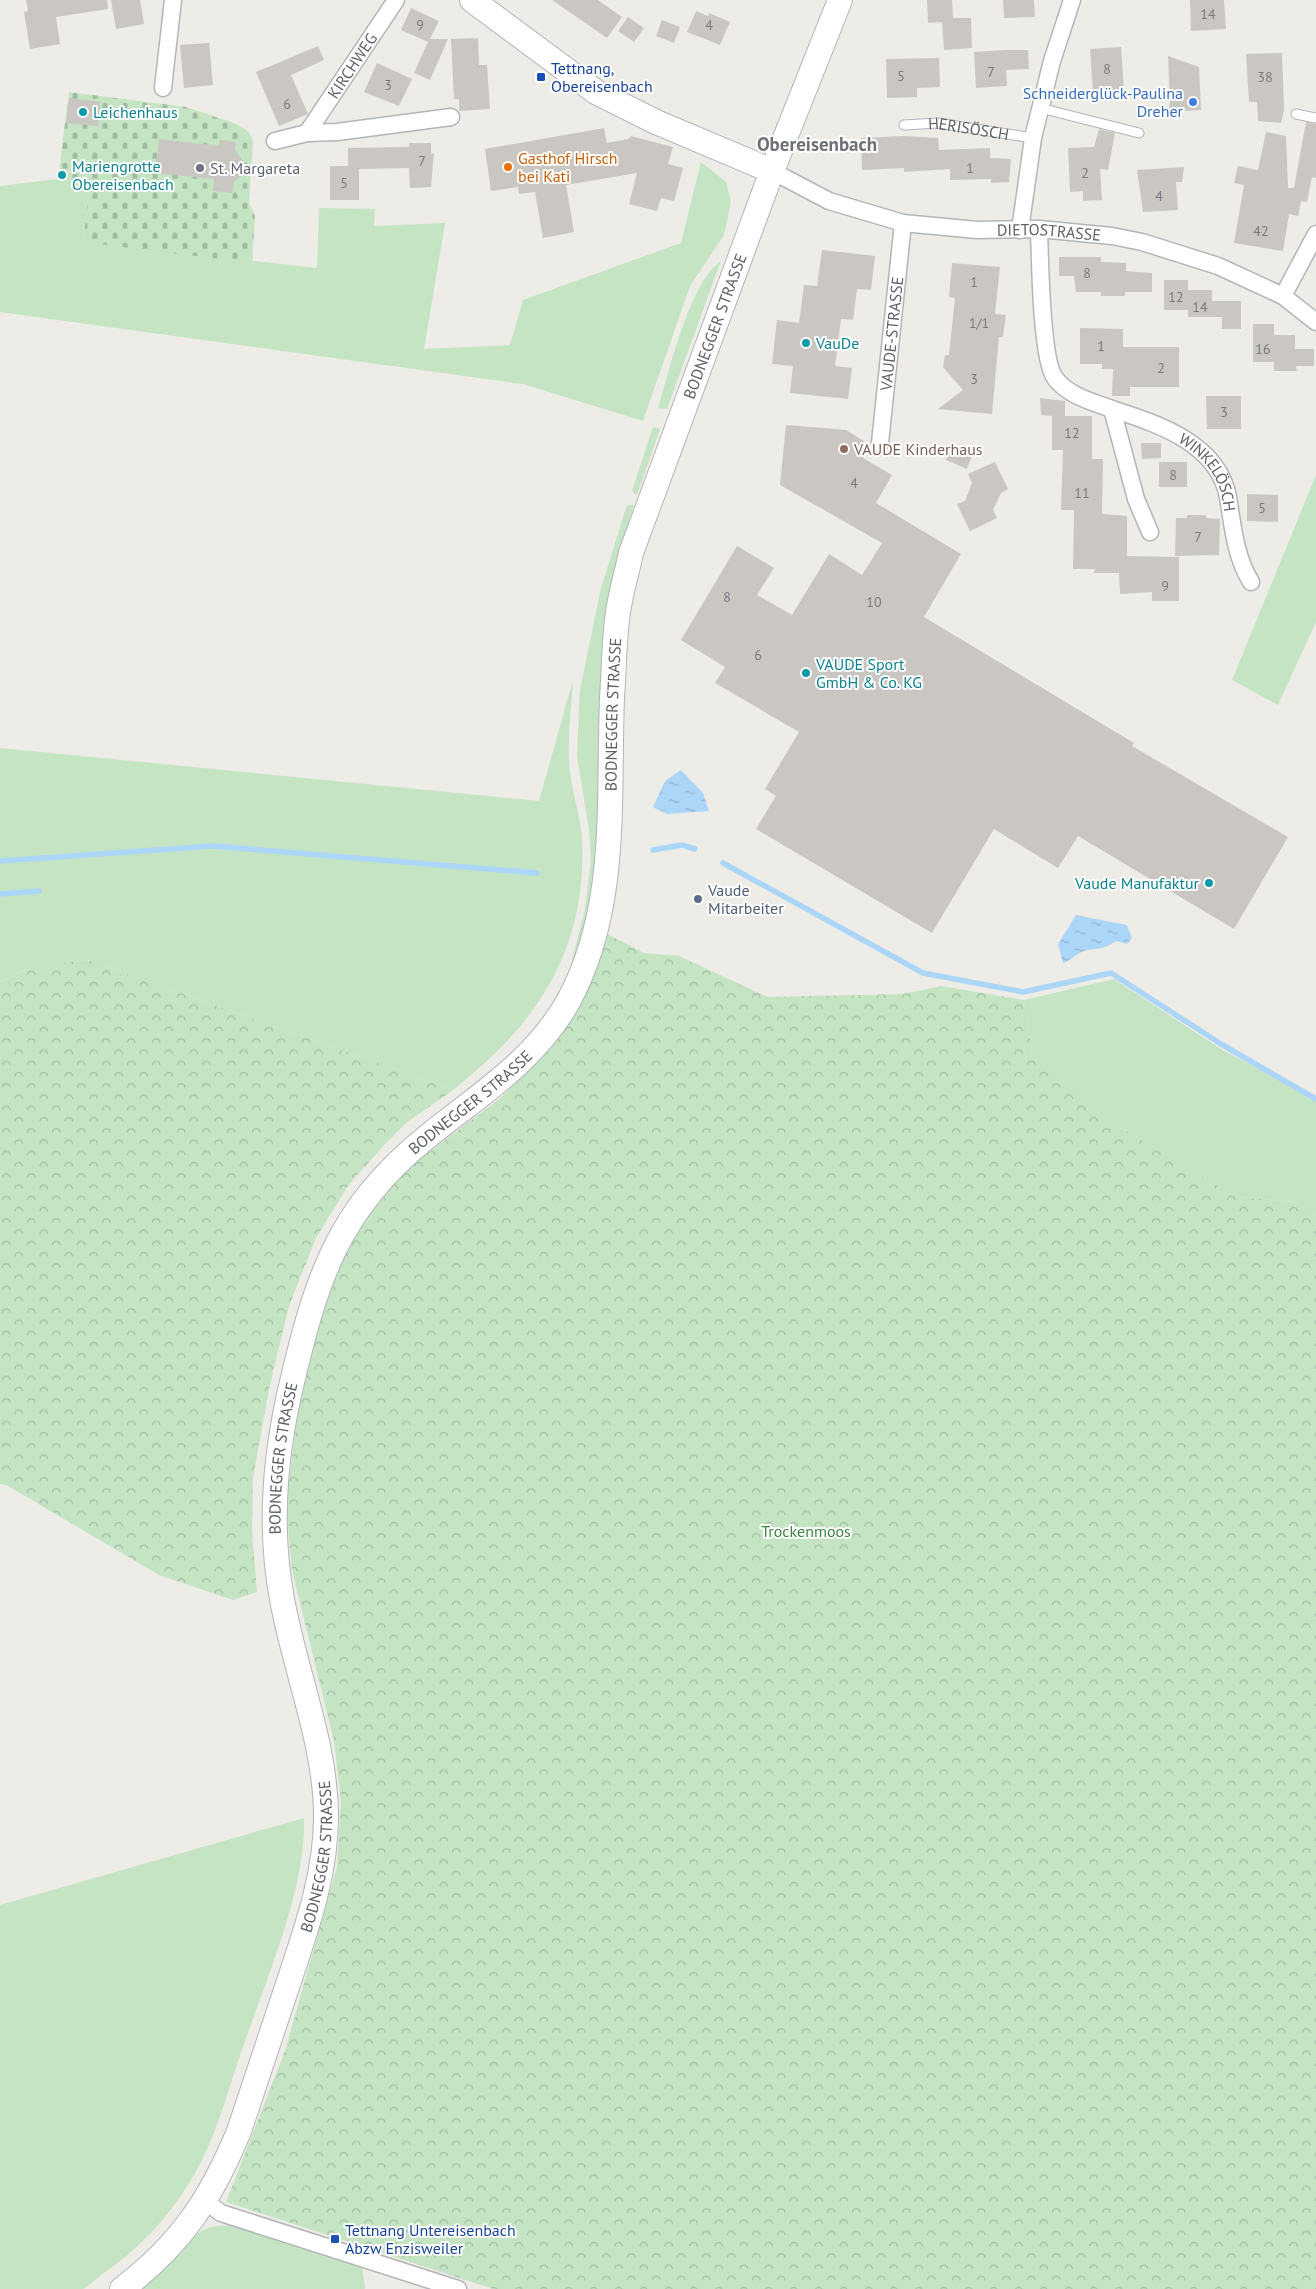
<svg xmlns="http://www.w3.org/2000/svg" width="1316" height="2289" font-family="'PT Sans',sans-serif">
  <defs>
    <pattern id="forest-crowns" width="20" height="18" patternUnits="userSpaceOnUse" patternTransform="scale(1.25)"><rect width="20" height="18" fill="#c4e4c4"/><path d="M2 6a3 3 0 1 1 6 0M12 15a3 3 0 1 1 6 0" fill="none" stroke="#a2bca3"/></pattern>
    <pattern id="cemetery-stones" width="16" height="16" patternUnits="userSpaceOnUse" patternTransform="scale(1.25)"><rect width="16" height="16" fill="#c4e4c4"/><path d="M2 7V4a2 2 0 0 1 4 0v3zM10 15v-3a2 2 0 0 1 4 0v3z" fill="#a2bca3"/></pattern>
    <pattern id="water-ripples" width="26" height="14" patternUnits="userSpaceOnUse" patternTransform="scale(1.25)"><rect width="26" height="14" fill="#acd6f8"/><path d="M2 4q2-2 4 0t4 0M15 11q2-2 4 0t4 0" fill="none" stroke="#8fb1cc"/></pattern>
  </defs>
  <rect width="100%" height="100%" fill="#eeece6"/>
  <!-- grass -->
  <path fill="#c4e4c4" d="M701 162 726 182 731 202 724 235 690 286 643 421 523 384 0 312V186L58 179 90 183 83 242 317 268 319 208 375 209 374 226 445 223 424 349 510 345 523 300 681 243Z
    M721 261 667 409 658 408C670 370 689 283 721 261Z
    M653 427 660 429 637 495 632 491Z
    M1316 475V622L1278 705 1232 680Z
    M627 505H634L617 561 609 614 594 896 575 963 572 959 585 910 591 859 589 829 577 756 580 690 601 588Z
    M573 680C571 707 568 734 569 760 570 787 580 812 582 839 587 950 538 1023 453 1090L88 960 32 966 0 982V748L539 801Z
    M1114 979 1224 1051 1316 1097V1215L1294 1202 1236 1197 1100 1115 1032 1053 1024 1000Z
    M304 1818C306 1891 265 1981 242 2050 227 2093 215 2141 191 2180 168 2218 138 2250 101 2275 96 2279 89 2286 83 2289 73 2289 15 2289 0 2289V1905Z
    M234 2223 362 2263 365 2289H138C157 2275 189 2234 208 2228 215 2225 224 2226 231 2225Z"/>
  <!-- forest -->
  <path fill="url(#forest-crowns)" d="M607 934 644 953 679 956 768 997 903 994 941 986 1024 1000 1032 1053 1100 1115 1236 1197 1294 1202 1316 1215V2289H493L226 2202 285 2051 337 1867 341 1800 334 1741 292 1570 286 1504 299 1403 324 1309 344 1253 373 1204 411 1166 499 1099 550 1049 579 1006Z
    M88 960 453 1090 406 1123 389 1140 349 1184 316 1238 289 1306 269 1389 253 1477 252 1532 257 1592 233 1600 159 1575 8 1486 0 1484V982L32 966Z"/>
  <!-- cemetery -->
  <path fill="url(#cemetery-stones)" d="M69 92 186 107 234 123 249 132 253 142 249 203 255 216 252 263 83 242 90 183 58 179Z"/>
  <!-- water -->
  <path fill="url(#water-ripples)" d="M681 770 703 793 709 811 667 814 653 807 665 781Z
    M1076 915 1127 925 1132 938 1127 944 1116 941C1101 951 1099 947 1084 951 1077 953 1071 961 1063 963L1058 944Z"/>
  <g fill="none" stroke-linecap="round" stroke-linejoin="round">
    <!-- stream -->
    <path stroke="#acd6f8" stroke-width="5.5" d="M653 850 682 845 695 849
      M0 861 213 846 537 873
      M723 863 923 973 1023 992 1111 973 1221 1044 1316 1099
      M0 894 39 891"/>
  </g>
  <!-- building -->
  <path fill="#cac7c2" d="M26 0H107L108 9 56 17 60 44 30 49 24 12 28 11Z
    M111 0H140L144 24 116 29Z
    M552 0H598L622 17 607 38Z
    M927 0H952L953 18H971L972 48 944 50 942 22 928 23Z
    M1003 0H1034L1035 17 1004 18Z
    M1190 0H1224L1226 29 1191 31Z
    M411 8 439 21 430 39H448L430 80 414 73 428 42 401 30Z
    M696 11 708 16 709 13 730 22 720 45 687 32Z
    M628 17 644 28 634 42 618 31Z
    M662 20 680 27 674 43 656 36Z
    M478 38 479 65H487L490 109 459 111V99H454L451 39Z
    M209 43 213 85 184 88 180 45Z
    M318 46 324 60 291 75 308 114 279 126 256 72Z
    M1121 47 1124 89 1093 92 1090 49Z
    M1005 50H1028L1029 69 1006 70 1007 86 976 88 974 52Z
    M1282 53 1284 110 1281 123 1258 121 1257 102H1249L1246 54Z
    M1168 56 1199 67 1201 110 1168 112 1170 103Z
    M939 58 940 87 917 88V97L887 98 886 59Z
    M377 63 412 79 399 106 364 92Z
    M69 98 100 102 98 126 66 123Z
    M1306 122 1316 124V178L1312 177 1307 202 1301 201 1298 216 1289 214 1283 251 1234 243 1244 185 1234 183 1238 166 1258 170 1266 132 1286 136 1288 188H1294Z
    M604 128 607 143 628 139 631 136 673 147 668 164 683 168 674 201 661 198 657 211 629 204 637 173 566 185 574 232 543 238 535 192 519 194 518 187 491 191 485 149Z
    M1099 129 1115 133 1108 170 1100 169 1102 200 1083 201V191L1070 192 1068 148 1094 147Z
    M904 136 938 138 939 150 990 148V158L1011 159 1009 182 991 183V179L950 180V169L904 172V168L862 170 861 138Z
    M159 139 219 146 220 140 236 142 235 150 245 163V172L234 182 232 193 213 191 214 179 155 173Z
    M409 143H431V154L434 153 431 187 410 188 409 168 359 169V200H330V166H348V148L409 147Z
    M1184 167 1182 182H1176L1178 210 1143 212 1137 170Z
    M822 250 875 256 871 290 857 289 853 320 841 319 835 366 852 368 848 399 790 393 793 366 772 364 777 320 799 323 804 285 817 286Z
    M1059 257H1101V262L1126 263V271L1152 273V292H1125V296H1101V292H1076L1074 276H1059Z
    M952 263 1000 267 995 314 1006 315 1003 337H999L992 414 938 409 963 390 943 367 945 355H949L955 298 949 297Z
    M1164 280H1188V290H1212V301H1241V329H1222V317H1188V310H1164Z
    M1253 324H1274V335H1295V349H1314V366H1296L1297 371H1274V362H1253Z
    M1080 328 1123 329V347H1179V387H1130V396H1112L1113 369H1102V364H1080Z
    M1206 396H1241V429H1207Z
    M1040 398 1065 401V416H1092V459H1103L1102 514 1127 516V556L1179 557V601H1152V592L1120 594 1119 573H1094L1095 569H1073L1074 510H1061L1063 450H1052V416L1041 415Z
    M786 425 846 430 864 441 863 458 892 475 876 503 961 554 924 617 1134 743 1132 746 1288 837 1234 929 1078 836 1058 868 994 829 932 933 756 829 776 796 765 789 799 732 715 683 725 667 681 640 737 546 774 568 757 595 792 615 829 554 862 575 882 543 780 485Z
    M1141 443H1161V458L1142 459Z
    M952 445 973 453 967 469 946 460Z
    M995 462 1008 489 1001 493 993 510 997 518 970 531 957 504 965 501 972 483 968 474Z
    M1159 462H1187V487H1159Z
    M1247 494 1278 495V522L1247 521Z
    M1187 515H1206V518L1220 519 1219 555 1175 556 1176 518H1187Z"/>
  <g fill="none" stroke-linecap="round" stroke-linejoin="round">
    <defs>
      <g id="lane">
        <path d="M1040 108 1139 133"/>
        <path d="M1296 114 1316 118"/>
        <path id="s1" d="M904 125 938 123 1033 138"/>
      </g>
      <g id="street">
        <path d="M163 88 173 0"/>
        <path d="M307 133 337 132 451 117"/>
        <path id="s2" d="M275 141 307 133 396 0"/>
        <path id="s3" d="M772 171 829 201 903 223 977 230 1039 229 1112 236 1142 242 1218 266 1283 296 1316 322"/>
        <path d="M1039 229C1040 257 1041 360 1055 378 1068 396 1093 402 1112 409L1136 499 1150 532"/>
        <path d="M1020 230 1033 138 1052 61 1072 0"/>
        <path d="M1283 296 1316 234"/>
        <path id="s4" d="M1112 409C1158 424 1218 443 1228 497 1233 527 1235 556 1251 582"/>
        <path id="s5" d="M880 443 903 223"/>
        <path d="M205 2201 221 2213 458 2289"/>
      </g>
      <g id="secondary">
        <path d="M472 0 596 92 656 122 772 171"/>
        <path id="s6" d="M122 2289C181 2244 211 2199 239 2131 255 2082 272 2033 288 1984 306 1930 326 1875 326 1817 326 1743 295 1672 282 1599 269 1530 274 1463 289 1395 315 1283 335 1211 428 1136 479 1095 536 1060 569 1000 619 907 608 800 612 698 614 669 614 640 618 612 621 592 627 572 631 553L772 171 840 0"/>
      </g>
    </defs>
    <!-- lane casing -->
    <use href="#lane" stroke="#b3b5b9" stroke-width="11"/>
    <!-- street casing -->
    <use href="#street" stroke="#b3b5b9" stroke-width="19"/>
    <!-- secondary casing -->
    <use href="#secondary" stroke="#b2b4b9" stroke-width="26"/>
    <!-- lane -->
    <use href="#lane" stroke="#fff" stroke-width="9"/>
    <!-- street -->
    <use href="#street" stroke="#fff" stroke-width="16"/>
    <!-- secondary -->
    <use href="#secondary" stroke="#fff" stroke-width="24"/>
  </g>
  <!-- markers -->
  <g fill="#1a4fb4" stroke="#fff" stroke-width="2">
    <rect x="536" y="72" width="10" height="10" rx="2.5"/>
    <rect x="330" y="2234" width="10" height="10" rx="2.5"/>
  </g>
  <circle fill="#3f7fe0" stroke="#fff" stroke-width="2" cx="1193" cy="102" r="5"/>
  <g fill="#0f9aa8" stroke="#fff" stroke-width="2">
    <circle cx="83" cy="112" r="5"/>
    <circle cx="62" cy="175" r="5"/>
    <circle cx="806" cy="343" r="5"/>
    <circle cx="806" cy="673" r="5"/>
    <circle cx="1209" cy="883" r="5"/>
  </g>
  <circle fill="#e8710a" stroke="#fff" stroke-width="2" cx="508" cy="167" r="5"/>
  <circle fill="#6b7280" stroke="#fff" stroke-width="2" cx="200" cy="168" r="5"/>
  <circle fill="#8d6e63" stroke="#fff" stroke-width="2" cx="844" cy="449" r="5"/>
  <circle fill="#5c6f8a" stroke="#fff" stroke-width="2" cx="698" cy="899" r="5"/>
  <g text-anchor="middle" dominant-baseline="central" stroke-width="4" stroke-linejoin="round" paint-order="stroke">
    <!-- number labels -->
    <g font-size="14" fill="#787a7c">
      <text x="1208" y="14">14</text>
      <text x="420" y="25">9</text>
      <text x="709" y="25">4</text>
      <text x="1107" y="69">8</text>
      <text x="991" y="72">7</text>
      <text x="901" y="76">5</text>
      <text x="1265" y="77">38</text>
      <text x="388" y="85">3</text>
      <text x="287" y="104">6</text>
      <text x="422" y="161">7</text>
      <text x="970" y="168">1</text>
      <text x="1085" y="173">2</text>
      <text x="344" y="183">5</text>
      <text x="1159" y="196">4</text>
      <text x="1261" y="231">42</text>
      <text x="1087" y="273">8</text>
      <text x="974" y="282">1</text>
      <text x="1176" y="297">12</text>
      <text x="1200" y="307">14</text>
      <text x="979" y="323">1/1</text>
      <text x="1101" y="346">1</text>
      <text x="1263" y="349">16</text>
      <text x="1161" y="368">2</text>
      <text x="974" y="379">3</text>
      <text x="1224" y="412">3</text>
      <text x="1072" y="433">12</text>
      <text x="1173" y="475">8</text>
      <text x="854" y="483">4</text>
      <text x="1082" y="493">11</text>
      <text x="1262" y="508">5</text>
      <text x="1198" y="537">7</text>
      <text x="1165" y="586">9</text>
      <text x="727" y="597">8</text>
      <text x="874" y="602">10</text>
      <text x="758" y="655">6</text>
    </g>
    <!-- street labels -->
    <g font-size="16" fill="#5d6065" stroke="#fff">
      <text stroke="none"><textPath href="#s2" startOffset="114">KIRCHWEG</textPath></text>
      <text stroke="none"><textPath href="#s1" startOffset="65">HERISÖSCH</textPath></text>
      <text stroke="none"><textPath href="#s3" startOffset="288">DIETOSTRASSE</textPath></text>
      <text stroke="none"><textPath href="#s6" startOffset="2150">BODNEGGER STRASSE</textPath></text>
      <text stroke="none"><textPath href="#s5" startOffset="110">VAUDE-STRASSE</textPath></text>
      <text stroke="none"><textPath href="#s4" startOffset="121">WINKELÖSCH</textPath></text>
      <text stroke="none"><textPath href="#s6" startOffset="1745">BODNEGGER STRASSE</textPath></text>
      <text stroke="none"><textPath href="#s6" startOffset="1310">BODNEGGER STRASSE</textPath></text>
      <text stroke="none"><textPath href="#s6" startOffset="891">BODNEGGER STRASSE</textPath></text>
      <text stroke="none"><textPath href="#s6" startOffset="486">BODNEGGER STRASSE</textPath></text>
    </g>
    <!-- transit labels -->
    <g font-size="16" fill="#164399" stroke="#fff" text-anchor="start">
      <text x="551" y="68">Tettnang,<tspan x="551" dy="18">Obereisenbach</tspan></text>
      <text x="345" y="2230">Tettnang Untereisenbach<tspan x="345" dy="18">Abzw Enzisweiler</tspan></text>
    </g>
    <!-- shop labels -->
    <g font-size="16" fill="#366cbe" stroke="#fff" text-anchor="end">
      <text x="1183" y="93">Schneiderglück-Paulina<tspan x="1183" dy="18">Dreher</tspan></text>
    </g>
    <!-- culture labels -->
    <g font-size="16" fill="#0d838f" stroke="#fff" text-anchor="start">
      <text x="93" y="112">Leichenhaus</text>
      <text x="72" y="166">Mariengrotte<tspan x="72" dy="18">Obereisenbach</tspan></text>
      <text x="816" y="343">VauDe</text>
      <text x="816" y="664">VAUDE Sport<tspan x="816" dy="18">GmbH &amp; Co. KG</tspan></text>
      <text x="1199" y="883" text-anchor="end">Vaude Manufaktur</text>
    </g>
    <!-- food labels -->
    <g font-size="16" fill="#c56008" stroke="#fff" text-anchor="start">
      <text x="518" y="158">Gasthof Hirsch<tspan x="518" dy="18">bei Kati</tspan></text>
    </g>
    <!-- worship labels -->
    <g font-size="16" fill="#5b616d" stroke="#fff" text-anchor="start">
      <text x="210" y="168">St. Margareta</text>
    </g>
    <!-- education labels -->
    <g font-size="16" fill="#785e54" stroke="#fff" text-anchor="start">
      <text x="854" y="449">VAUDE Kinderhaus</text>
    </g>
    <!-- service labels -->
    <g font-size="16" fill="#4e5e75" stroke="#fff" text-anchor="start">
      <text x="708" y="890">Vaude<tspan x="708" dy="18">Mitarbeiter</tspan></text>
    </g>
    <!-- park labels -->
    <g font-size="16" fill="#3d8441" stroke="#fff">
      <text x="806" y="1531">Trockenmoos</text>
    </g>
    <!-- quarter labels -->
    <g font-size="19" font-weight="bold" fill="#6e7276" stroke="#fff">
      <text x="817" y="144">Obereisenbach</text>
    </g>
  </g>
</svg>
